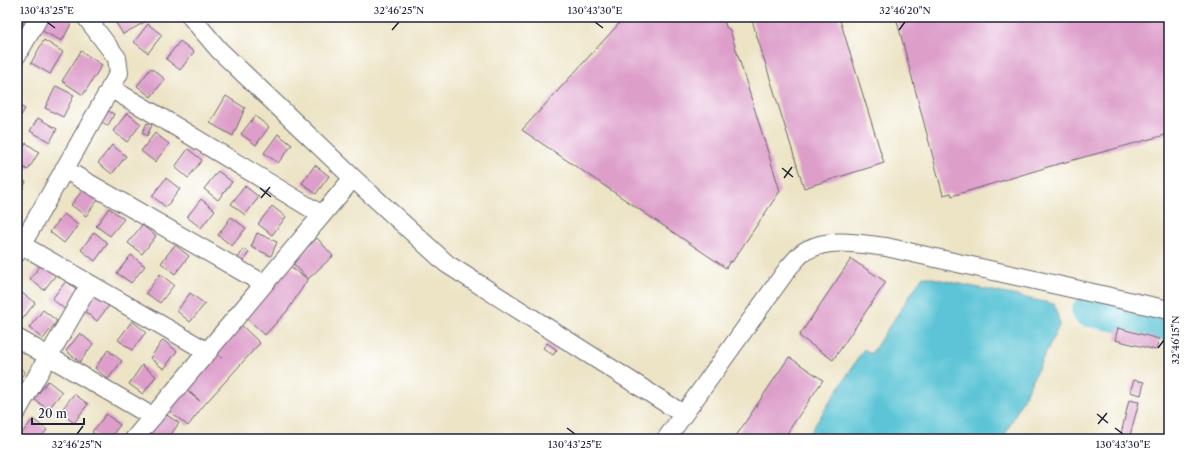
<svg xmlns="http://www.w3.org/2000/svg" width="1186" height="456" font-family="'Libre Caslon Text',serif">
  <rect width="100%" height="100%" fill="#fff"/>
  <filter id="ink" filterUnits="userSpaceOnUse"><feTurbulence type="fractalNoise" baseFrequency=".025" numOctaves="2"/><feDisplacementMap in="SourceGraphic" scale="8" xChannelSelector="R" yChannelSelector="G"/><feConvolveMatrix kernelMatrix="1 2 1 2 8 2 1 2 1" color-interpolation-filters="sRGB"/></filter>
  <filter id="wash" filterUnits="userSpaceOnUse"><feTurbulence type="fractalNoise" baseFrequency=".012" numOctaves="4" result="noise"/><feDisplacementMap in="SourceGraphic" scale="16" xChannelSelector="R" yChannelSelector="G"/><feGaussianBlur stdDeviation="0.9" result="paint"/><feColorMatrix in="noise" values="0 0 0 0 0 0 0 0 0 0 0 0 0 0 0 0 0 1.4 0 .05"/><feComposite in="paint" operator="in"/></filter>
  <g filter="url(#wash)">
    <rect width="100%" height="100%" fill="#ede4c6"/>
    <!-- water -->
    <path fill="#5bc4d6" stroke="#3e7388" d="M923 276 1054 304 1060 324 1003 439H806L864 349 871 354Z"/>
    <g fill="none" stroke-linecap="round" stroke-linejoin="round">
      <!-- river -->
      <path stroke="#5bc4d6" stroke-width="31" d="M1087 311 1169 326"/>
    </g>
    <g id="blocks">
      <!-- building -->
      <path fill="#dd9eca" d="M46 17H71L74 18 62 41 40 30Z
        M112 17H143L145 22 123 34Z
        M625 17H716L725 23 726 27 730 30 780 191 732 262 730 261 726 268 522 130Z
        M751 17H839L884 163 804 188Z
        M896 17H1169V134L1051 166 952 196 951 193 943 195Z
        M17 19 24 23 17 33Z
        M148 24 162 35 148 53 134 42Z
        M44 40 63 52 50 74 31 63Z
        M180 41 194 52 180 70 166 59Z
        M81 51 102 65 83 95 62 81Z
        M151 68 165 79 151 97 137 86Z
        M56 86 74 95 63 117 45 108Z
        M226 96 245 108 233 136 210 123Z
        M17 104 25 109 17 122Z
        M108 111 114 114 108 126 102 122Z
        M127 113 141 124 127 142 113 131Z
        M255 116 269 127 256 145 241 134Z
        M38 118 57 129 50 142 30 131Z
        M147 123 152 125 147 136 142 133Z
        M155 133 169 144 155 162 141 151Z
        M278 134 292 145 278 163 264 153Z
        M26 143 39 152 28 170 17 164V157Z
        M112 145 126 156 112 174 98 163Z
        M188 149 202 160 188 178 175 167Z
        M315 165 329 176 316 194 302 183Z
        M218 171 232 182 218 200 204 189Z
        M17 178 26 182 17 200Z
        M166 178 180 189 166 207 152 196Z
        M245 186 259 197 245 215 231 204Z
        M85 187 99 198 86 216 71 205Z
        M201 199 215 210 201 228 187 217Z
        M272 206 286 217 272 235 258 224Z
        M109 208 124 219 110 236 96 226Z
        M64 214 78 225 64 243 50 232Z
        M231 217 246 228 232 246 218 235Z
        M142 225 156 236 142 254 128 243Z
        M94 232 108 243 95 261 81 250Z
        M257 233 277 242 271 256 251 247Z
        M317 238 333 256 308 279 292 262Z
        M175 245 189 256 175 274 161 263Z
        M243 249 249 252 243 262 238 259Z
        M131 255 145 266 131 283 117 273Z
        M851 259 886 282 833 360 799 336Z
        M44 261 58 272 44 290 30 279Z
        M285 264 308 279 288 310 265 335 241 313Z
        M160 274 174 285 160 303 146 293Z
        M66 281 80 292 66 310 52 299Z
        M21 292 35 303 21 321 17 318V297Z
        M97 292 111 303 97 321 83 310Z
        M190 293 205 304 190 322 177 311Z
        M43 310 57 321 43 339 29 328Z
        M132 321 146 332 132 350 118 340Z
        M238 322 260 343 204 405 188 426 164 407 180 386 200 401 184 387 214 352 222 358 213 350Z
        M1118 328 1159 339 1156 350 1115 340Z
        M80 333 93 344 80 362 66 351Z
        M163 340 177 351 164 369 150 358Z
        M547 343 557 350 553 355 543 348Z
        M108 350 122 361 108 379 95 368Z
        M789 357 823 380 783 439H734Z
        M142 365 156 376 143 394 129 384Z
        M17 366 25 372 17 382Z
        M1134 380 1144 382 1141 395 1130 392Z
        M48 381 62 392 48 410 34 399Z
        M74 394 88 404 74 423 60 412Z
        M1129 400 1139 402 1129 439H1123L1120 438Z
        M159 410 179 423 168 439H139Z
        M106 414 120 425 109 439H101L92 432Z
        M33 419 47 430 39 439H21L19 437Z"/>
    </g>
  </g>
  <g filter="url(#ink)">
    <use href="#blocks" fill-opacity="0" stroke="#69666c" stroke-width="1"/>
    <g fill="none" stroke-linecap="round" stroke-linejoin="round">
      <defs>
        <path id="minor" d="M191 17 219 50 353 178 447 264 683 414
          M17 55 39 17
          M110 88 165 120 322 215
          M64 169 264 284
          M22 245 208 352
          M17 253 119 73 117 58 86 17
          M17 338 153 417
          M17 411 90 284
          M134 439 353 178
          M666 439 789 267C794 262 800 253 807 250 831 237 860 244 886 247L1169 310"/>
      </defs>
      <!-- minor casing -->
      <use href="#minor" stroke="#69666c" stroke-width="20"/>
      <!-- minor -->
      <use href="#minor" stroke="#fff" stroke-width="18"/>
    </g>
  </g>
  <!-- ticks -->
  <path fill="none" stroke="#22223b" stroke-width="1.5" d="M47 22 55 28M595 22 603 28M392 30 399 22M899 30 905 22M782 168 793 177M784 178 792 167M260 188 271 197M261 198 270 187M1158 348 1164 340M1097 414 1108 423M1098 424 1107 413M567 428 575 434M1115 428 1123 434M77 434 83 426"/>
  <!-- margin -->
  <rect width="1186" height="456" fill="none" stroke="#fff" stroke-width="44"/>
  <!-- scale -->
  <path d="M32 418v6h52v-6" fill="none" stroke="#22223b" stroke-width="2"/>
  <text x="38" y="418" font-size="12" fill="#22223b" stroke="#ffffff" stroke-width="3" paint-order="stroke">20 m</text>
  <rect x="22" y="22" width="1142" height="412" fill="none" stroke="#22223b" stroke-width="1.5"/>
  <g font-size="10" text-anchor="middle" fill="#22223b">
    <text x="47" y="14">130°43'25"E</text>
    <text x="399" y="14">32°46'25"N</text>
    <text x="595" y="14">130°43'30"E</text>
    <text x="905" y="14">32°46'20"N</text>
    <text transform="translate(1175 340) rotate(-90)" y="4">32°46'15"N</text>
    <text x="77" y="448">32°46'25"N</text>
    <text x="575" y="448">130°43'25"E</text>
    <text x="1123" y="448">130°43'30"E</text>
  </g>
</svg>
